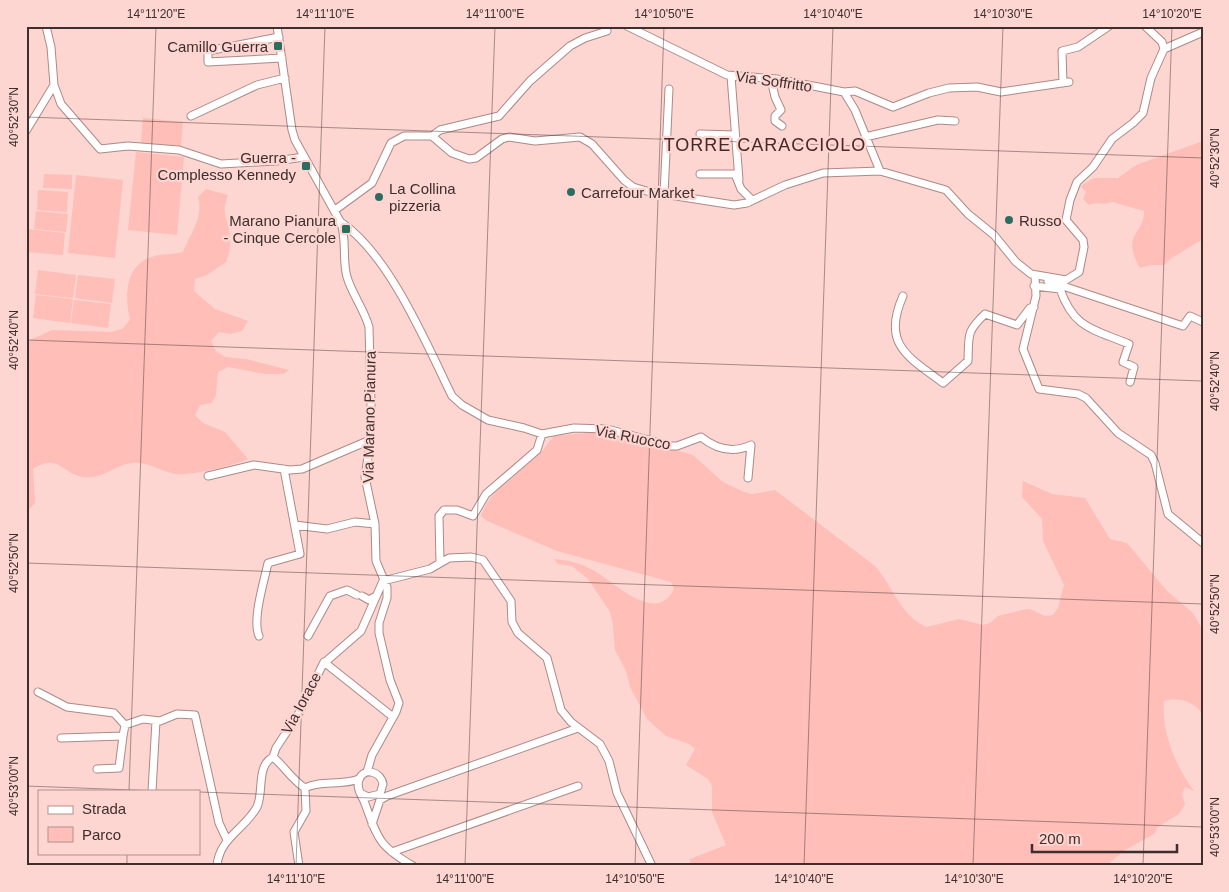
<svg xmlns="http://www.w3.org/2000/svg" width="1229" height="892" font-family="Helvetica,sans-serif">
  <rect width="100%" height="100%" fill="#fdd5d1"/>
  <!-- green -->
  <path fill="#ffbeb8" d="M143 118 183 122 181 146 141 143Z
    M1203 141V239L1170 259 1164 265H1152L1140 268C1120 234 1145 234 1144 211L1112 202C1105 206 1097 201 1089 205L1083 199 1086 192 1081 186 1094 178H1118L1136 165Z
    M136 152 184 157 177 235 128 230Z
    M44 174 72 175V189L43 188Z
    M76 175 123 180 115 258 68 253Z
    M206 189 228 195C220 216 229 219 230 238 231 246 229 254 226 262L207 275 195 279 194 291 215 309 248 321 242 331 230 334 219 332 211 341 216 351 225 357 246 359 289 370 284 374H265L228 367 218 372 216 395 212 403 200 405 195 415 203 423 225 432 248 459C235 465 191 476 176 474 161 472 148 461 132 463 118 464 106 476 92 477 63 480 61 450 33 469L35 503 26 512V342L52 330 111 332 122 329 130 320C124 293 125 261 159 255 167 254 175 254 183 252 190 233 204 218 198 197Z
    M38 190 68 192 67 212 37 210Z
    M36 211 68 214 66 232 34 229Z
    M27 229 65 233 63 255 26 252Z
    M38 270 76 275 73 298 35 294Z
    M78 275 115 279 112 303 75 298Z
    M36 295 73 299 70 323 33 318Z
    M74 300 111 304 108 328 71 323Z
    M596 432 644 441 693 455 723 482 744 492 752 494 775 490 875 566C893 586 901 617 927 627L959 619 983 625 990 623 998 616 1022 610 1030 609 1045 616 1053 615 1058 608 1064 585 1043 541 1042 519 1022 497 1023 481 1052 494 1085 498 1110 539 1127 543 1168 592 1193 613 1201 627 1203 715C1195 702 1179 696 1164 701 1161 732 1176 767 1194 791L1185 787 1182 794 1185 804 1179 814 1158 827 1154 834 1125 850 1106 866H690V859L726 845 712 812V786L708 779 686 765 695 749 689 744 666 736 647 719 630 687 626 671 615 650 613 625 610 612 588 579 572 566 558 564 554 559C567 560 580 563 591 569 612 579 655 627 674 589L671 582 557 551 487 521 481 516C490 489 521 470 542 451 546 447 549 441 554 436Z"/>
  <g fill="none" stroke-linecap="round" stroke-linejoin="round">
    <defs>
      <path id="minor" d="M277 26 292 130 295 140 341 223C347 241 342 259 347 277 352 294 364 309 369 327L371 403 370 443 365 477 375 524 376 561 387 587V598L379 623V633L390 680 399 703 396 712 372 755 367 772
        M627 26 727 75 777 79 844 92 855 110 880 171
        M1145 26 1162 42 1164 49
        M279 37 208 51V62L282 58
        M731 76 739 180
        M771 79 775 97 781 110 775 116V121L782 126
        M1063 83 1062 51 1078 47 1109 26
        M54 85 61 104 100 149 128 146 179 150 221 164 276 161 304 157
        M844 92 855 91 893 107 929 93 949 88 977 87 1001 92 1069 82
        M191 116 257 85 285 78
        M26 131 54 85 51 47 46 26
        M700 134 735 135
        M432 136 440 130 499 116 530 81 570 46 585 38 607 31 603 26
        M865 137 938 120 955 121
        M700 174H735L741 189 752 200
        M664 194 669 89
        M335 210 372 183 391 143 404 136H432L452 153 469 159 476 158 502 139 509 137 535 141 580 137 592 144 624 180 633 187 650 192 734 205 747 203 785 185 823 173 880 171 946 190 968 214 994 235 1016 262 1031 274 1066 280 1079 272 1084 247 1083 240 1066 220 1070 200 1077 182 1093 167 1112 139 1133 123 1143 113 1151 78 1164 49 1203 32
        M342 223C390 256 427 345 452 396L462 405 488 420 524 428 542 434 574 428 607 429 671 446H677L701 437C716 449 732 454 751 445L748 478
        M1035 276 1036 296 1023 349 1039 389 1078 394 1086 398 1118 433 1151 455 1155 463 1168 514 1203 543
        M1048 281 1183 326 1190 316 1203 322
        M1034 286 1060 289C1074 329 1093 329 1129 344L1123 362 1134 367 1130 382
        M903 296C881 345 909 357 943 383L968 361C969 335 966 332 985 314L1017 325 1030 308 1034 307
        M208 476 254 465 290 470 302 469 370 440
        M295 525 327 529 355 522 375 524
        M440 563 439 516 444 510H457L473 516 486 494 537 450 542 434
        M362 596 369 600 376 596
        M259 636C252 619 264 582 268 563L300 554 284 469
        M308 636 330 596 347 590 357 595
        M324 662 393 717
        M38 692 67 707 114 713 125 725 143 719 160 721 177 714 195 715 219 823 227 840
        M61 738 123 736 125 725
        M273 757 276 748 299 713 323 664 361 631 383 581 430 569 449 558 471 557 483 560 511 601 512 622 518 633 547 658 561 710 571 722 600 744 609 761 617 793 652 866
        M97 769 119 768 123 736
        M152 791 156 721
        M360 793 368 797 380 794 383 784C381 772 364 766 359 780 356 787 361 795 364 801 378 838 377 845 413 866
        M372 824 380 800 387 796 578 728
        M392 852 578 786
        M217 866C219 838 245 829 257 807 264 792 256 766 273 757 285 767 292 780 305 788
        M299 866 294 832 306 811 305 788C319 780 341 786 359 779"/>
    </defs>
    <!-- minor casing -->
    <use href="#minor" stroke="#ae8986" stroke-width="9"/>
    <!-- minor -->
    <use href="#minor" stroke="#fff" stroke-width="7"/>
  </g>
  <!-- ticks -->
  <path fill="none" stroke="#3e2e2d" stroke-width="1" stroke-opacity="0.45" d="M26 117 1203 158M26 340 1203 381M26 563 1203 604M26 786 159 791M129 791 156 26M199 792 1203 827M127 866V853M296 866 325 26M465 866 495 26M635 866 664 26M804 866 833 26M973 866 1003 26M1143 866 1172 26"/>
  <!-- markers -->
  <g fill="#2b6e5f" stroke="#fdd5d1" stroke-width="2">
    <rect x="273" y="41" width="10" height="10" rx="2.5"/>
    <rect x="301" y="161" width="10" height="10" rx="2.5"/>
    <circle cx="571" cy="192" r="5"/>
    <circle cx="379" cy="197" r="5"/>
    <circle cx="1009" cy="220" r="5"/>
    <rect x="341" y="224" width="10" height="10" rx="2.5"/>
  </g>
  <g text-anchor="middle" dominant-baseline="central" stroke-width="4.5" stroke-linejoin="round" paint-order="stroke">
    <!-- poi labels -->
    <g font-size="15" fill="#3e2e2d" stroke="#fdd5d1" text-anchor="end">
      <text x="268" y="46">Camillo Guerra</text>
      <text x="296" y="157">Guerra -<tspan x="296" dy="17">Complesso Kennedy</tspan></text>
      <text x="389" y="188" text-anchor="start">La Collina<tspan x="389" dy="17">pizzeria</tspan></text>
      <text x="581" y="192" text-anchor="start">Carrefour Market</text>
      <text x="336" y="220">Marano Pianura<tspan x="336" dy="17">- Cinque Cercole</tspan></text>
      <text x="1019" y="220" text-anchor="start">Russo</text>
    </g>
    <!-- street labels -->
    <g font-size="15" fill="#3e2e2d" stroke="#fdd5d1">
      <text transform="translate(774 81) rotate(8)">Via Soffritto</text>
      <text transform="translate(369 417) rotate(-89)">Via Marano Pianura</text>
      <text transform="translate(633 437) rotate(11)">Via Ruocco</text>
      <text transform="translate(301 703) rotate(-62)">Via Iorace</text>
    </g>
    <!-- quarter labels -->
    <g font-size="18" letter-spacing="1" fill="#462826" stroke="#fdd5d1">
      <text x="765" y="145">TORRE CARACCIOLO</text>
    </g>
  </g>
  <!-- border -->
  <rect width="1229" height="892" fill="none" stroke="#fdd5d1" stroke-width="55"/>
  <!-- legend -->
  <rect x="38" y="790" width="162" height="65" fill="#fdd5d1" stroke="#b1928f"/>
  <rect x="48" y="806" width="25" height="8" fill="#ffffff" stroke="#b1928f"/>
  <text x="82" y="814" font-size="15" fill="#3e2e2d">Strada</text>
  <rect x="48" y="827" width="25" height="15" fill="#ffbeb8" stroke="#b1928f"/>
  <text x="82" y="840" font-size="15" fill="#3e2e2d">Parco</text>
  <!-- scale -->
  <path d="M1032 844v8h145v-8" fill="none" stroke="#3e2e2d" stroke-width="2.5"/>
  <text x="1039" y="844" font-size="15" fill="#3e2e2d" stroke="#fdd5d1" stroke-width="4" paint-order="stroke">200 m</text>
  <rect x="28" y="28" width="1174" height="836" fill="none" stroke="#3e2e2d" stroke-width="2"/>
  <g font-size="12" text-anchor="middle" fill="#3e2e2d">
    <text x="156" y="18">14°11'20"E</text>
    <text x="325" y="18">14°11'10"E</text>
    <text x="495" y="18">14°11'00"E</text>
    <text x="664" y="18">14°10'50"E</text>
    <text x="833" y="18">14°10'40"E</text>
    <text x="1003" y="18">14°10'30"E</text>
    <text x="1172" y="18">14°10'20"E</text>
    <text transform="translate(14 117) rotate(-90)" y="4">40°52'30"N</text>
    <text transform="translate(1215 158) rotate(-90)" y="4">40°52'30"N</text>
    <text transform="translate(14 340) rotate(-90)" y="4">40°52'40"N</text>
    <text transform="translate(1215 381) rotate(-90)" y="4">40°52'40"N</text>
    <text transform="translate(14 563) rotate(-90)" y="4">40°52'50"N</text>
    <text transform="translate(1215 604) rotate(-90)" y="4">40°52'50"N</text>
    <text transform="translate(14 786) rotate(-90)" y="4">40°53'00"N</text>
    <text transform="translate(1215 827) rotate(-90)" y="4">40°53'00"N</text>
    <text x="296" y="883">14°11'10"E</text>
    <text x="465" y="883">14°11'00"E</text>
    <text x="635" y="883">14°10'50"E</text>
    <text x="804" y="883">14°10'40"E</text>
    <text x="974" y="883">14°10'30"E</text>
    <text x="1143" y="883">14°10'20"E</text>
  </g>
</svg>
